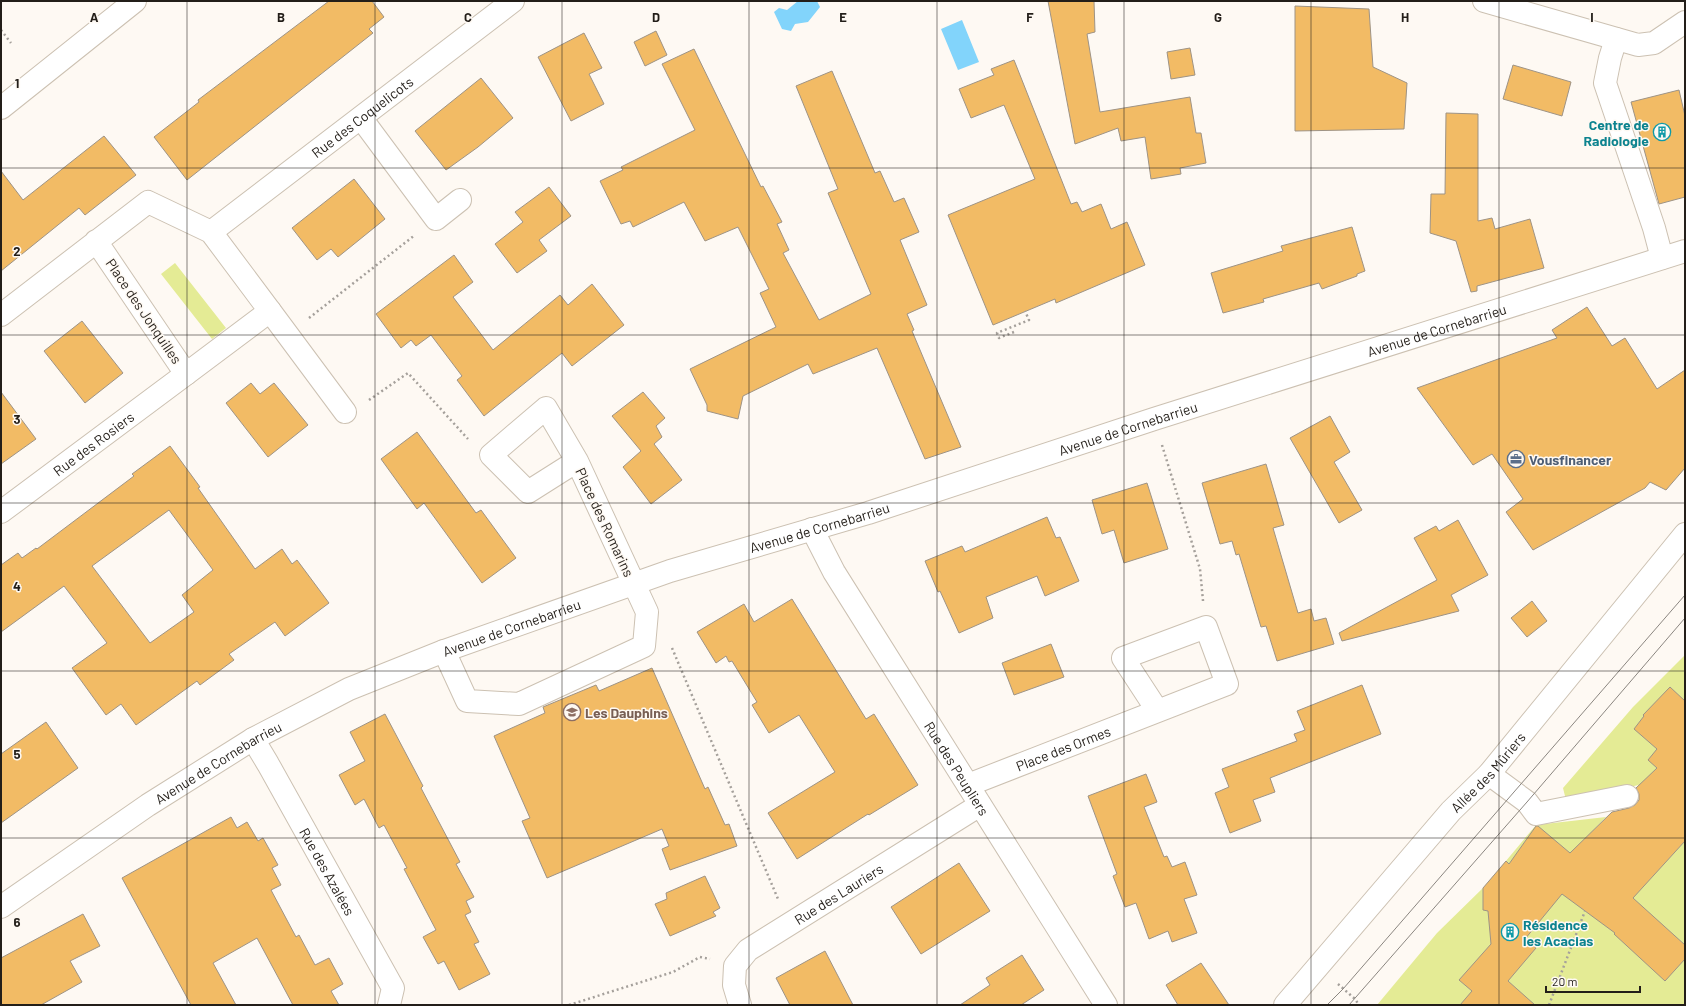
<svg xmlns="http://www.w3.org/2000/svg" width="1686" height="1006" font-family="Barlow,sans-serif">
  <rect width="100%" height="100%" fill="#fef9f3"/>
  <!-- green -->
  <path fill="#e4eb95" d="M175 263 226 328 212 339 161 274Z
    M1685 655V807L1657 799 1639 785 1566 800 1563 788 1633 707Z
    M1606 817 1561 865 1606 926 1685 841V1005H1377L1437 933 1485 886 1536 825Z"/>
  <!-- water -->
  <path fill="#82d4fb" d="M798 1H817L820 7 808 22 795 24 791 31 782 29 774 12 779 8 787 10Z
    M962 20 979 62 958 70 941 29Z"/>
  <!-- building -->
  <path fill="#f2bb65" stroke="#9e9385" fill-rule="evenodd" d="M329 1H372L384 17 369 29 373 33 187 180 154 137 199 102 198 100Z
    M1048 1H1094L1095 32 1087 34 1100 112 1190 97 1196 133H1201L1206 163 1180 168 1181 174 1151 179 1145 137 1121 141 1118 128 1075 144Z
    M1295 6 1369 9 1373 67 1407 83 1404 129 1295 131Z
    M656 31 667 55 645 66 634 42Z
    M584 33 602 68 589 74 604 104 571 121 538 57Z
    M1190 48 1195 75 1171 79 1167 52Z
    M694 49 761 187 763 186 782 222 777 224 789 250 783 253 819 320 871 294 828 193 838 189 796 86 832 71 875 173 880 171 894 202 904 198 919 232 900 240 927 305 907 314 914 330 912 331 961 447 925 459 877 348 813 374 808 364 743 396 738 419 707 411V405L690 369 776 327 760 293 769 289 738 227 705 241 684 202 633 227 630 221 621 224 600 181 623 170 621 167 695 130 662 64Z
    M1014 60 1071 204 1077 202 1082 212 1101 204 1111 229 1127 222 1145 265 1056 303 1055 299 993 325 948 215 1035 179 1004 105 971 118 959 89 994 75 991 69Z
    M1513 65 1571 82 1562 116 1503 99Z
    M481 78 513 118 478 147 446 170 415 131Z
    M1679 90 1685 116V197L1659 204 1631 102Z
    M1446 113 1478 114V221L1492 218 1495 229 1530 219 1544 268 1477 286V291L1471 292 1456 241 1430 233 1431 194H1445Z
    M104 136 136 175 85 215 79 208 1 271V171L23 200Z
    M354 179 385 219 338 257 331 249 317 260 292 228Z
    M549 187 571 216 539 240 547 251 517 273 495 244 523 222 515 212Z
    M1352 227 1365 271 1357 274V276L1322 289 1319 283 1263 299 1264 302 1223 313 1211 273 1283 251 1281 246Z
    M454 255 473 282 453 297 493 350 560 295 568 305 592 284 624 325 572 366 562 353 484 416 457 380 462 376 431 335 416 346 411 340 401 348 376 314Z
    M1587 307 1612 346 1625 338 1657 389 1685 370V468L1666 490 1650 482 1645 488 1533 550 1506 512 1523 499 1492 454 1473 465 1417 388 1557 338 1552 330Z
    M82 321 123 373 85 403 44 351Z
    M251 383 260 394 274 383 308 425 268 457 226 403Z
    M1 392 36 439 1 464Z
    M643 392 665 418 656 426 662 437 654 444 682 480 651 504 623 467 641 451 612 416Z
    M1330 416 1350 452 1334 462 1362 510 1339 523 1290 438Z
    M417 432 476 513 481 510 516 558 482 583 424 503 417 509 381 459Z
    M170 446 200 487 198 488 255 569 282 549 292 564 297 560 329 603 285 636 275 622 229 654 234 660 200 685 197 681 136 725 121 704 106 715 72 668 107 643 64 586 1 632V565L18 553 22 558 36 548 37 549 134 476 132 474ZM169 510 213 570 182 595 194 612 150 643 92 566Z
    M1266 464 1284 525 1273 528 1298 613 1311 609 1314 621 1326 618 1334 644 1277 661 1266 626 1261 627 1239 554 1236 555 1232 541 1220 544 1202 483Z
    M1147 483 1168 549 1124 563 1114 530 1102 534 1092 500Z
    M1047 517 1056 538 1060 537 1079 581 1045 596 1037 576 986 597 993 618 959 633 940 591 938 592 925 561 962 546 965 552Z
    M1458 520 1488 575 1451 595 1459 611 1342 641 1339 633 1437 580 1414 538 1436 526 1439 531Z
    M792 599 866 719 874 714 918 785 869 815 868 814 797 859 768 813 835 772 799 715 769 733 752 705 757 702 732 661 729 662 726 656 716 663 697 632 744 604 754 622Z
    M1532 601 1547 621 1527 637 1511 618Z
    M1051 644 1064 677 1014 695 1002 663Z
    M652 668 705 789 708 787 725 825 729 824 737 846 670 870 662 849 669 846 662 829 547 878 522 821 530 818 494 736 545 713 543 707 596 685 599 691Z
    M1362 685 1381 734 1270 778 1275 792 1253 800 1261 821 1230 833 1215 793 1229 787 1222 769 1297 741 1294 734 1305 730 1297 711Z
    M1670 687 1685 701V841L1633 898 1685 945V959L1665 981 1614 934 1615 933 1562 894 1525 939 1536 948 1508 981 1535 1005H1460L1472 991 1459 980 1491 944 1488 911 1483 910V888L1506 861 1509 864 1536 826H1538L1570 853 1612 812 1629 808 1635 805 1639 800V794L1636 788 1657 768 1648 760 1657 749 1634 729 1644 716 1643 715Z
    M385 714 423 786 421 788 460 862 456 864 474 897 466 901 471 912 465 915 479 942 474 944 490 974 459 990 444 961 438 964 423 937 436 930 404 869 407 868 384 825 379 828 364 799 355 805 339 775 365 761 350 732Z
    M46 722 78 768 1 823V754Z
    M1146 774 1157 802 1144 807 1164 857 1167 856 1172 867 1185 862 1197 895 1184 899 1197 933 1172 942 1168 931 1149 939 1136 903 1125 907 1113 876 1117 874 1088 796Z
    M231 817 237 828 247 822 258 841 263 838 278 865 272 868 281 885 271 890 296 937 299 935 315 965 329 958 343 984 331 991 339 1005H293L257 938 213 963 236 1005H191L122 878Z
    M959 863 990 911 921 954 891 907Z
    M705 876 720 908 713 912 716 916 670 936 655 904 667 899 666 893Z
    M83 914 100 946 70 961 82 982 41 1005H1V958Z
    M825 951 853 1005H790L776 978Z
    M1022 955 1044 990 1021 1005H960L990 985 986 978Z
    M1201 963 1229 1005H1178L1166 985Z"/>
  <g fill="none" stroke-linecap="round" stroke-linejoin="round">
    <defs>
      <g id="minor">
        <path d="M1484 1 1638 45 1654 43 1685 22"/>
        <path d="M1616 39 1610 58 1605 83 1654 228 1662 258"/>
        <path d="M1 108 135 1"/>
        <path d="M361 118 436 219 460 200"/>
        <path id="s1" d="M211 232 513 1"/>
        <path d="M270 311 345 412"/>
        <path d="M1 315 148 202 211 232 270 311 186 374 96 241"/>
        <path id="s2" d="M1 512 186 374"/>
        <path id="s3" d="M812 529 834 572 1106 1005"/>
        <path d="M444 651 467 701 519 704 644 646 647 612 577 461 546 408 491 455 528 492 577 461"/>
        <path id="s4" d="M253 739 268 764 393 988 389 1005"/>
        <path d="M1489 774 1527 802 1536 814 1627 796"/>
        <path id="s5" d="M968 785 1227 684 1206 627 1123 658 1157 710"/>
        <path id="s6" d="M1 907 148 805 253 739 349 689 444 651 670 571 868 513 1154 419 1685 251"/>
        <path id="s7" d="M740 1005 734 985 735 966 748 950 980 805"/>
        <path id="s8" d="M1285 1005 1451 811 1489 774 1685 534"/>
      </g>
    </defs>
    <!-- minor casing -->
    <use href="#minor" stroke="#ccc1b2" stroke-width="24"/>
    <!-- path -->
    <path stroke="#a5a09b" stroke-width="2.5" stroke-dasharray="2 3" stroke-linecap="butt" d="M1 30 11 43
      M309 318 415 235
      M1014 332 999 338 997 333 1029 320 1025 311
      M369 400 408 373 468 439
      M1162 445 1200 569 1203 601
      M672 648 778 899
      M1338 984 1355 999 1359 1005
      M569 1005 673 972 700 957 710 959
      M1549 1005 1585 911"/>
    <!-- minor -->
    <use href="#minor" stroke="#fff" stroke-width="22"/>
    <!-- tram -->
    <path stroke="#8b8680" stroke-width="1" d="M1327 1005 1343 989 1685 595
      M1349 1005 1527 802 1685 618"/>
  </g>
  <!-- grid -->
  <path fill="none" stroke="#231e19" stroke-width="1" stroke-opacity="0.55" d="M187 1V1005M375 1V1005M562 1V1005M749 1V1005M937 1V1005M1124 1V1005M1311 1V1005M1499 1V1005M1 168H1685M1 335H1685M1 503H1685M1 671H1685M1 838H1685"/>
  <!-- icons -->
  <defs>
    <symbol id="building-ring" viewBox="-11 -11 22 22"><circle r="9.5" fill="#fef9f3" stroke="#0f9aa8" stroke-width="1.5"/><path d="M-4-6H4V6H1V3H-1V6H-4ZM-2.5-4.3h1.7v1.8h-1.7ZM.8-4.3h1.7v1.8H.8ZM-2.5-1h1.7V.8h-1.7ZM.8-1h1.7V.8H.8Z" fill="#0f9aa8"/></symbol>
    <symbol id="office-ring" viewBox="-11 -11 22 22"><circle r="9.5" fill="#fef9f3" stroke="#5c6f8a" stroke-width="1.5"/><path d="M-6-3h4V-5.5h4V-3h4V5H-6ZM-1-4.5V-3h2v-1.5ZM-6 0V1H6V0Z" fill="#5c6f8a"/></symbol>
    <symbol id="school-ring" viewBox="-11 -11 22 22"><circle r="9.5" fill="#fef9f3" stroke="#8d6e63" stroke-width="1.5"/><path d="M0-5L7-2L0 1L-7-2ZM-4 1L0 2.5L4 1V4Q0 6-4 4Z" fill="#8d6e63"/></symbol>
  </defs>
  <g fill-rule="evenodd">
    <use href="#building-ring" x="1652" y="122" width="20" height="20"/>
    <use href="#office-ring" x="1506" y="449" width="20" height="20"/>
    <use href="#school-ring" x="562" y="702" width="20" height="20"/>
    <use href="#building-ring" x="1500" y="922" width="20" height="20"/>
  </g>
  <g text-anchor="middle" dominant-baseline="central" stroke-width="3" stroke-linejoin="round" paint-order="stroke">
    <!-- street labels -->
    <g font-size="14" fill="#231e19" stroke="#fef9f3">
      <text stroke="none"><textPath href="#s1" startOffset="190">Rue des Coquelicots</textPath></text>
      <text transform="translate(144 311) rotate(56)">Place des Jonquilles</text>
      <text stroke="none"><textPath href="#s6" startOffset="1557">Avenue de Cornebarrieu</textPath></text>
      <text stroke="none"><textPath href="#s6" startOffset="1233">Avenue de Cornebarrieu</textPath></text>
      <text stroke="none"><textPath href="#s2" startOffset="115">Rue des Rosiers</textPath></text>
      <text transform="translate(605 522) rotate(65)">Place des Romarins</text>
      <text stroke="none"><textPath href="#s6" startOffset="909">Avenue de Cornebarrieu</textPath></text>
      <text stroke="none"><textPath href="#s6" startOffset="585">Avenue de Cornebarrieu</textPath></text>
      <text stroke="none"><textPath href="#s5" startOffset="102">Place des Ormes</textPath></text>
      <text stroke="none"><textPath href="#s6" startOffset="261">Avenue de Cornebarrieu</textPath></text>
      <text stroke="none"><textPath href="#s3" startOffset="280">Rue des Peupliers</textPath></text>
      <text stroke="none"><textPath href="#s8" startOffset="309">Allée des Mûriers</textPath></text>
      <text stroke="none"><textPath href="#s4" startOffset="152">Rue des Azalées</textPath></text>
      <text stroke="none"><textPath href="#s7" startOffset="167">Rue des Lauriers</textPath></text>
    </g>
    <!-- culture labels -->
    <g font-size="14" font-weight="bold" fill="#0d838f" stroke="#fef9f3" text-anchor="end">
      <text x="1649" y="124">Centre de<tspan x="1649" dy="16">Radiologie</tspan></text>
      <text x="1523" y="924" text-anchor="start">Résidence<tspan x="1523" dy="16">les Acacias</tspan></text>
    </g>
    <!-- service labels -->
    <g font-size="14" font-weight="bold" fill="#4e5e75" stroke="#fef9f3" text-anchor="start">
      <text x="1529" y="459">Vousfinancer</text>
    </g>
    <!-- education labels -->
    <g font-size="14" font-weight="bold" fill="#785e54" stroke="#fef9f3" text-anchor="start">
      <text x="585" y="712">Les Dauphins</text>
    </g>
  </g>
  <g font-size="13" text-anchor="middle" font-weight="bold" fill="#231e19" stroke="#fef9f3" stroke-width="3" stroke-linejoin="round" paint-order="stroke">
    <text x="94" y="22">A</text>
    <text x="281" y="22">B</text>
    <text x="468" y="22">C</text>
    <text x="656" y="22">D</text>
    <text x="843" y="22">E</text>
    <text x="1030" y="22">F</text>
    <text x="1218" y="22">G</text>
    <text x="1405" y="22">H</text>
    <text x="1592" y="22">I</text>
    <text x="17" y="88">1</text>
    <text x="17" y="256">2</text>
    <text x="17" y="424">3</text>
    <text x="17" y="591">4</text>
    <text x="17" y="759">5</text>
    <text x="17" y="927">6</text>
  </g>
  <!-- border -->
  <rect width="1686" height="1006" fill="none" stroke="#231e19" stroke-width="4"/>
  <!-- scale -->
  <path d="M1546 986v6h94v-6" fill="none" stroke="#231e19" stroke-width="2"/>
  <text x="1552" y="986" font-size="12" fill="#231e19" stroke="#fef9f3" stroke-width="3" paint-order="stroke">20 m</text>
</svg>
